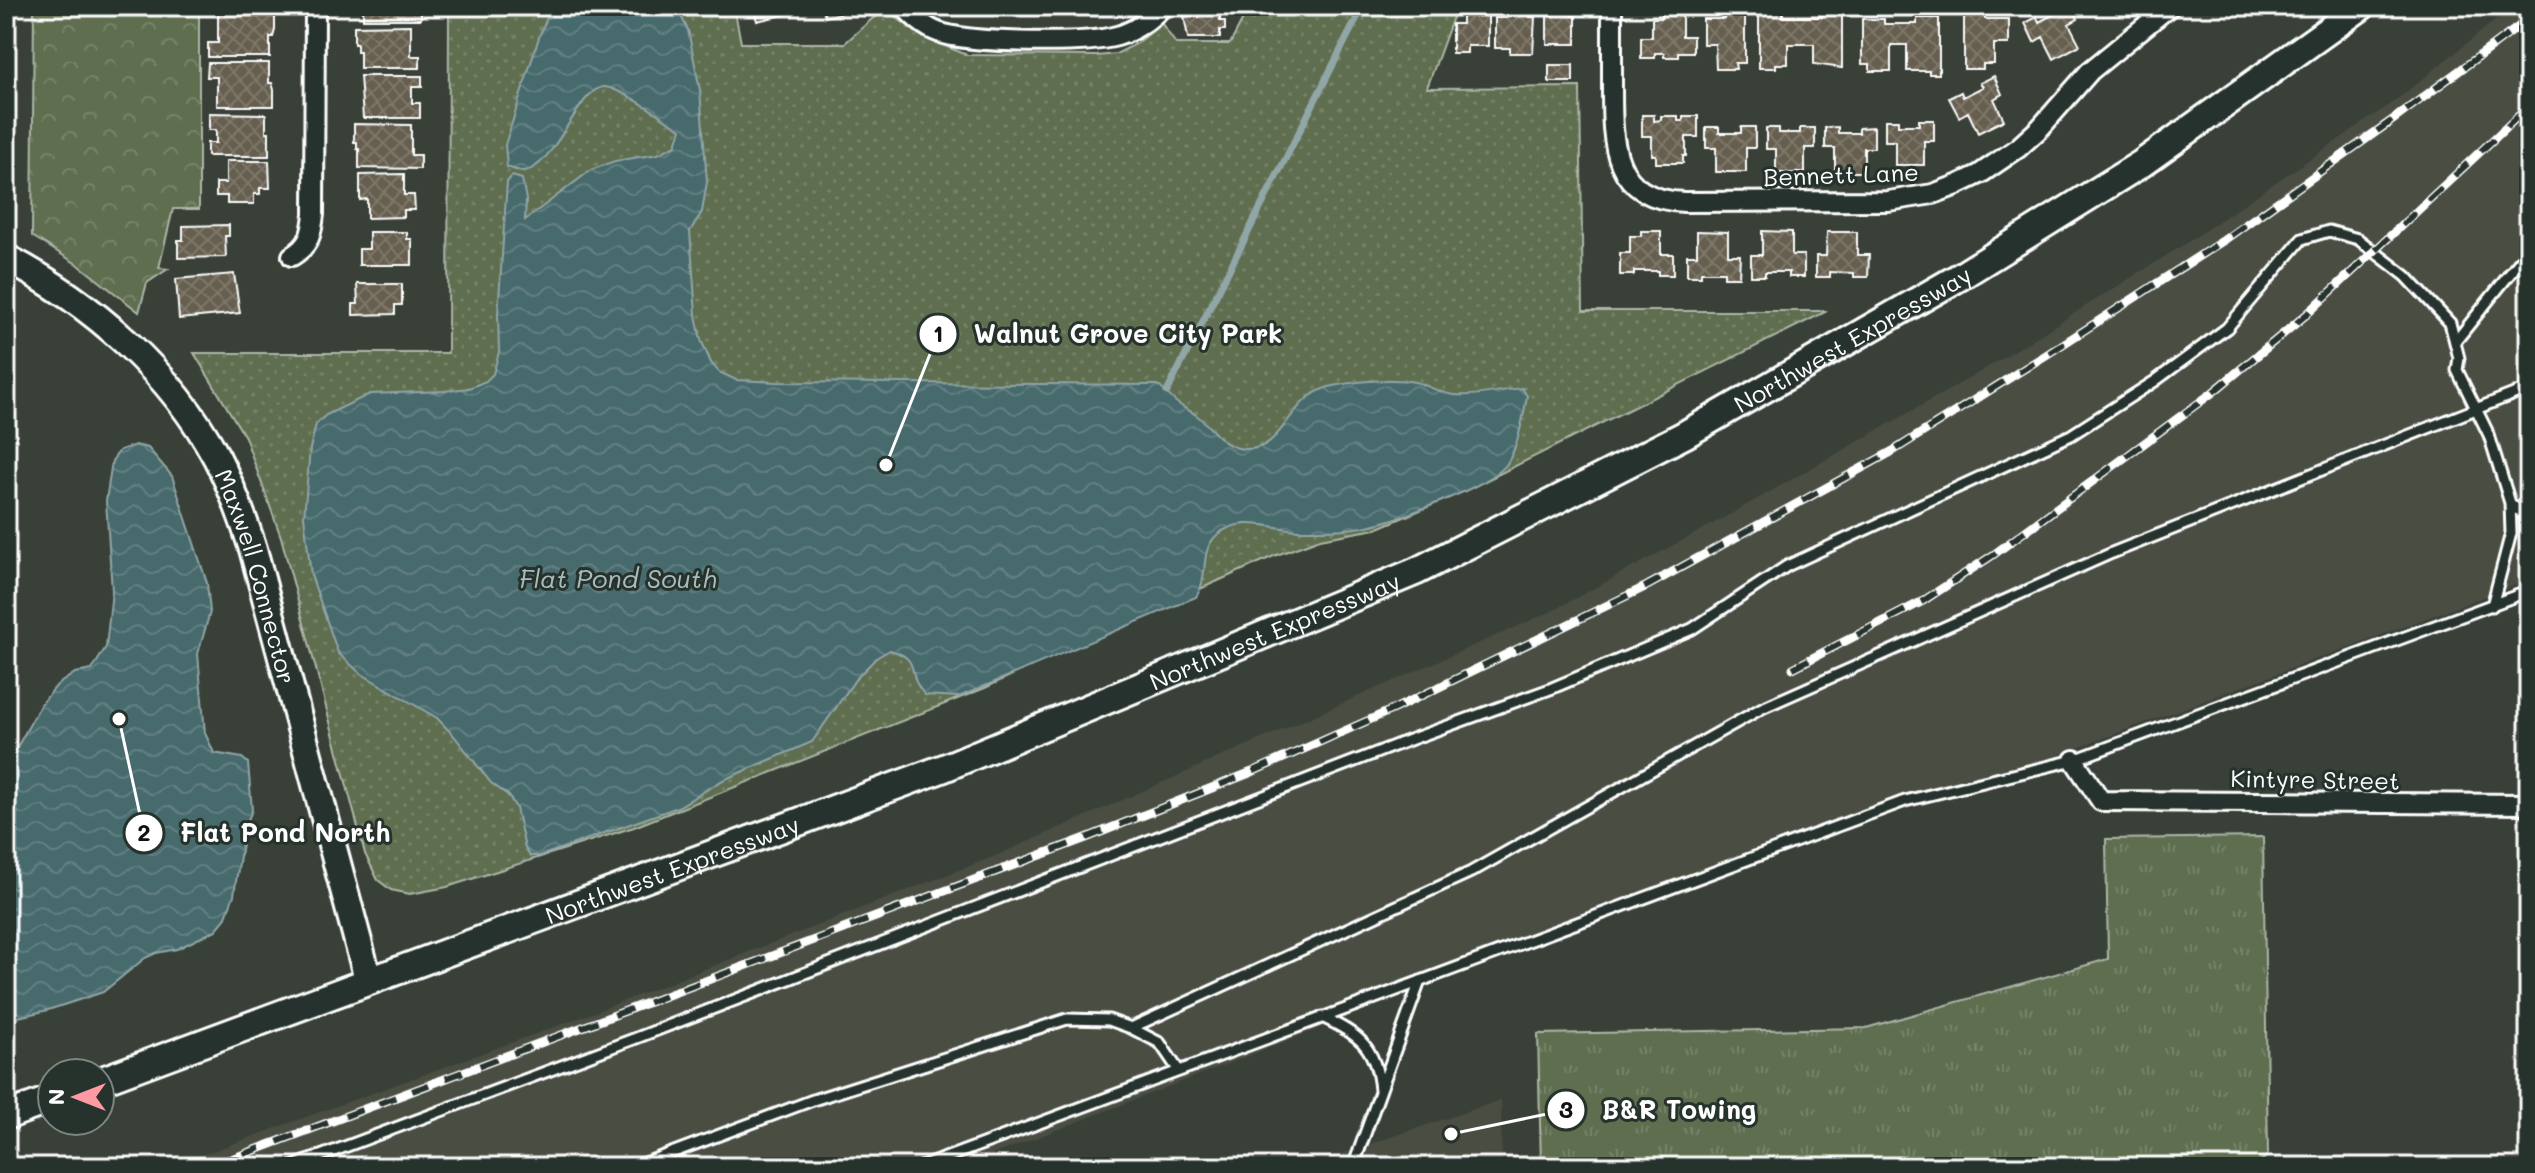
<svg xmlns="http://www.w3.org/2000/svg" width="2535" height="1173" font-family="Mali,sans-serif">
  <defs>
    <pattern id="grass-tufts" width="24" height="20" patternUnits="userSpaceOnUse" patternTransform="scale(2)"><rect width="24" height="20" fill="#5e6e50"/><path d="M3 7l-1-3M5 7V3M7 7l1-3M15 17l-1-3M17 17v-4M19 17l1-3" fill="none" stroke="#76846a"/></pattern>
    <pattern id="forest-crowns" width="20" height="18" patternUnits="userSpaceOnUse" patternTransform="scale(2)"><rect width="20" height="18" fill="#5e6e50"/><path d="M2 6a3 3 0 1 1 6 0M12 15a3 3 0 1 1 6 0" fill="none" stroke="#76846a"/></pattern>
    <pattern id="park-dots" width="8" height="8" patternUnits="userSpaceOnUse" patternTransform="scale(2)"><rect width="8" height="8" fill="#5e6e50"/><path d="M2 2h.1M6 6h.1" fill="none" stroke="#76846a" stroke-width="1.8" stroke-linecap="round"/></pattern>
    <pattern id="water-waves" width="16" height="10" patternUnits="userSpaceOnUse" patternTransform="scale(2)"><rect width="16" height="10" fill="#476a6d"/><path d="M0 5q4-4 8 0t8 0" fill="none" stroke="#638083"/></pattern>
    <pattern id="building-cross-hatch" width="8" height="8" patternUnits="userSpaceOnUse" patternTransform="scale(2)"><rect width="8" height="8" fill="#665f4f"/><path d="M0 0l8 8M0 8l8-8" fill="none" stroke="#7d7769"/></pattern>
  </defs>
  <rect width="100%" height="100%" fill="#394037"/>
  <filter id="ink" filterUnits="userSpaceOnUse"><feTurbulence type="fractalNoise" baseFrequency=".0125" numOctaves="2"/><feDisplacementMap in="SourceGraphic" scale="16" xChannelSelector="R" yChannelSelector="G"/><feConvolveMatrix kernelMatrix="1 2 1 2 8 2 1 2 1" color-interpolation-filters="sRGB"/></filter>
  <g filter="url(#ink)">
    <!-- built -->
    <path fill="#4a4d42" d="M2513 6H2529V580L2040 762 1683 887 961 1167H169L595 1012 995 856 1552 611 1729 515 1980 372 2188 242 2395 101Z
      M1501 1100 1502 1167H1302Z"/>
    <!-- grass -->
    <path fill="url(#grass-tufts)" stroke="#aeb6a8" stroke-width="2" d="M2263 837 2268 1155 2254 1167H1541L1538 1034 1866 1028 2108 959 2106 839Z"/>
    <!-- forest -->
    <path fill="url(#forest-crowns)" stroke="#aeb6a8" stroke-width="2" d="M34 6H199V209H173L159 268 168 269 147 283 139 312 80 266 32 236Z"/>
    <!-- park -->
    <path fill="url(#park-dots)" stroke="#aeb6a8" stroke-width="2" d="M449 6H734L741 43H845L873 18 887 11 925 38 967 55 1097 56 1116 54 1136 44 1162 24 1176 44H1230L1250 6H1457L1427 88 1580 87 1583 311H1827L1463 492 1376 529 1320 539 1274 556 1090 638 985 688 634 827 447 887 410 894 391 890 378 880 365 854 281 537 245 437 194 353H448Z"/>
    <!-- water -->
    <path fill="url(#water-waves)" stroke="#91a6a7" stroke-width="2" d="M552 6H676L688 30 700 90 707 182 702 212 690 231 696 315 701 340 711 363 719 372 736 380 777 382 1157 385C1166 391 1172 400 1180 405 1185 409 1191 411 1196 415 1213 427 1221 448 1245 449 1285 451 1286 399 1329 387 1350 382 1394 377 1415 382 1428 385 1441 394 1455 395 1478 397 1500 390 1522 388L1527 396C1524 414 1517 450 1506 465 1490 486 1394 521 1367 526 1346 531 1321 530 1300 530 1272 529 1242 514 1217 535 1198 552 1210 577 1196 597L959 697 925 695C904 674 924 660 890 650L876 658 855 680 812 742 723 780 678 807 540 856H530L525 848 516 808 509 796 491 783 455 737 437 718 360 673 338 653 311 575 304 516 310 449 316 424 326 415 370 394 444 391 469 388 486 381 493 374 499 352 498 314 507 182 512 176 522 179 526 200 525 220 591 170 615 161 658 154 676 145 681 129C666 120 620 87 604 87 581 87 557 158 531 169 524 173 515 170 507 167L505 145 540 34Z
      M135 445 148 448 172 476 207 583 210 612 198 654 205 733 214 753 242 758 248 763 252 810 244 830 234 895 225 919 216 930 177 949 156 953 145 958 103 992 48 1010 6 1020V767L41 704 57 685 75 673 92 670 106 647 112 591 106 501 112 461 120 450Z"/>
    <g fill="none" stroke-linecap="round" stroke-linejoin="round">
      <!-- stream -->
      <path stroke="#91a6a7" stroke-width="7" d="M1167 392 1363 6"/>
    </g>
    <!-- building -->
    <path fill="url(#building-cross-hatch)" stroke="#fff" stroke-width="2" d="M363 6H421V19H363Z
      M753 6H804L805 10 757 21Z
      M810 6H851L852 11 825 17 823 8 810 9Z
      M1199 6H1220V21H1225V30H1220V38H1188L1184 16 1199 17Z
      M2060 6H2072L2078 19 2069 24 2080 45 2054 59 2043 37 2034 42 2025 23 2037 17 2039 22 2058 12 2056 8Z
      M1462 10H1488V46H1467V53H1452V24H1462Z
      M1510 10H1530V17H1535L1533 53H1510V48H1495V18H1506L1510 16Z
      M1552 11H1572V16H1576V44H1547V16H1552Z
      M1662 12H1682V36H1693V52H1678V57H1664V53H1655V58H1641V37H1652V18H1662Z
      M1759 12H1783V17H1822V12L1842 13V68L1814 64V44H1788V64H1776V68H1759Z
      M1964 12H1985V19H2009V44H1994V64H1983V69H1964Z
      M218 13 275 14V30L273 37H270V57H208V43H218Z
      M1724 16H1745V63H1735L1736 69H1716L1715 44H1703V19H1724Z
      M1917 18H1939V74H1929V71H1907V45H1891V71H1870V64H1862V19H1884V24H1917Z
      M411 25V56H420V68H360V51H357V44H354V26Z
      M208 63H269V83H272L274 90V106H217V77H207Z
      M1549 65H1573V82H1549Z
      M360 76H422V87H412V103H420V118H363Z
      M1994 76 2002 94 1994 99 2004 120 1978 133 1968 112 1959 117 1949 98 1961 92 1963 97 1983 87 1980 83Z
      M209 113 266 114V132H269V156H207V143H216V130H209Z
      M1642 115H1654V121L1661 120V116H1678V121H1683V116H1698V137H1686V156H1683V163H1656V155H1652V136H1642Z
      M1885 120H1898V125H1919V120H1934V141H1924V165H1895V141H1885Z
      M354 124 411 125V155H420V169L359 168V149H357V142H354Z
      M1706 127H1719V133H1741V127H1755V148H1746V172H1716V148H1706Z
      M1838 127V133H1859V128L1874 127V148H1864V172H1835V148H1825V128Z
      M1766 128H1779V133H1800V128H1815V148H1805V173H1776V149H1766Z
      M226 161H269L270 188H260V194H254V204H227V196H216V183H226Z
      M404 174V195H414L415 210H404V217L367 218V199L360 200V175Z
      M229 225V236H225L226 257 178 258V240H183V226Z
      M1641 231H1661V254H1673V275H1658V271H1634V275H1620V253H1630V236H1641Z
      M1697 231 1728 232V255H1740L1739 277H1724V272H1701V276H1687V255H1697Z
      M1762 231 1792 232V255H1804V277H1789V272H1765V276H1751V255H1762Z
      M369 232H407V239H412V265H359V249H369Z
      M1827 232H1857V255H1869L1868 277H1854V273L1830 272V277H1816V256H1826Z
      M234 274 240 313 179 319 176 279Z
      M357 284H402V305H395V314L353 315V304H358Z"/>
    <g fill="none" stroke-linecap="round" stroke-linejoin="round">
      <defs>
        <path id="service" d="M2455 342 2529 250
          M2492 606 2511 533 2510 503
          M1322 1017C1360 1035 1376 1047 1380 1090
          M1131 1028 1471 872 1762 708 2112 553 2529 388
          M291 1167 639 1037 1412 739 1550 689 1692 629 1787 566 2071 435 2155 381 2227 328 2302 239 2329 231 2358 239 2406 276 2450 323 2459 358 2457 370 2489 435 2510 503 2529 520
          M634 1167 813 1100 1067 1019 1109 1020 1131 1028 1160 1043 1179 1071
          M921 1167 1905 801 2074 760 2529 591
          M1353 1167 1420 981"/>
        <path id="minor" d="M904 6C915 19 928 30 944 34 977 43 1084 45 1117 36 1135 31 1151 19 1163 6
          M1612 6C1612 33 1612 60 1612 88 1612 144 1612 199 1684 202L1888 201 1933 194 1957 185 1980 174 2018 148 2040 128 2090 71 2170 6
          M292 256C310 245 312 233 314 214L315 6
          M2074 760 2101 801 2529 804"/>
        <g id="secondary">
          <path id="s1" d="M6 258C91 302 172 373 217 458 232 487 243 518 253 549L368 979"/>
          <path id="s2" d="M100 1081 944 768 1417 571 1684 435 1961 276 2141 164 2362 6"/>
          <path d="M6 1116 52 1099"/>
        </g>
      </defs>
      <!-- service casing -->
      <use href="#service" stroke="#fff" stroke-width="15"/>
      <!-- minor casing -->
      <use href="#minor" stroke="#fff" stroke-width="24"/>
      <!-- secondary casing -->
      <use href="#secondary" stroke="#fff" stroke-width="32"/>
      <!-- service -->
      <use href="#service" stroke="#26332d" stroke-width="9"/>
      <!-- minor -->
      <use href="#minor" stroke="#26332d" stroke-width="18"/>
      <!-- secondary -->
      <use href="#secondary" stroke="#26332d" stroke-width="26"/>
      <defs>
        <path id="rail" d="M1793 668 1923 601 1993 555 2212 393 2307 314 2529 106
          M210 1167 1086 838 1252 772 1394 709 1647 586 1893 451 2046 355 2224 240 2394 119 2529 19"/>
      </defs>
      <!-- rail casing -->
      <use href="#rail" stroke="#fff" stroke-width="9"/>
      <!-- rail -->
      <use href="#rail" stroke="#26332d" stroke-width="6" stroke-dasharray="18" stroke-linecap="butt"/>
    </g>
  </g>
  <g text-anchor="middle" dominant-baseline="central" stroke-width="6" stroke-linejoin="round" paint-order="stroke">
    <!-- street labels -->
    <g font-size="24" fill="#fff" stroke="#26332d">
      <text transform="translate(1841 174) rotate(-2)">Bennett Lane</text>
      <text stroke="none"><textPath href="#s2" startOffset="1906">Northwest Expressway</textPath></text>
      <text stroke="none"><textPath href="#s1" startOffset="420">Maxwell Connector</textPath></text>
      <text stroke="none"><textPath href="#s2" startOffset="1258">Northwest Expressway</textPath></text>
      <text transform="translate(2315 779) rotate(1)">Kintyre Street</text>
      <text stroke="none"><textPath href="#s2" startOffset="610">Northwest Expressway</textPath></text>
    </g>
    <!-- water labels -->
    <g font-size="26" font-style="italic" fill="#acbcbd" stroke="#26332d">
      <text x="618" y="578">Flat Pond South</text>
    </g>
  </g>
  <!-- callouts -->
  <path fill="none" stroke="#fff" stroke-width="3" d="M886 465L938 334M119 719L144 833M1451 1134L1566 1110"/>
  <g fill="#fff" stroke="#26332d" stroke-width="3">
    <circle cx="886" cy="465" r="8"/>
    <circle cx="119" cy="719" r="8"/>
    <circle cx="1451" cy="1134" r="8"/>
    <circle cx="938" cy="334" r="20"/>
    <circle cx="144" cy="833" r="20"/>
    <circle cx="1566" cy="1110" r="20"/>
  </g>
  <g font-size="24" text-anchor="middle" font-weight="bold" fill="#111">
    <text x="938" y="342">1</text>
    <text x="144" y="841">2</text>
    <text x="1566" y="1118">3</text>
  </g>
  <g font-size="26" text-anchor="middle" font-weight="bold" fill="#fff" stroke="#26332d" stroke-width="6" stroke-linejoin="round" paint-order="stroke">
    <text x="1128" y="343">Walnut Grove City Park</text>
    <text x="285" y="842">Flat Pond North</text>
    <text x="1679" y="1119">B&amp;R Towing</text>
  </g>
  <!-- margin -->
  <rect width="2535" height="1173" fill="none" stroke="#26332d" stroke-width="32"/>
  <rect x="16" y="16" width="2503" height="1141" fill="none" stroke="#fff" stroke-width="3" filter="url(#ink)"/>
  <!-- north arrow -->
  <g transform="translate(76 1097) rotate(270)"><circle r="38" fill="#26332d" stroke="#7d8581" stroke-width="2"/>
  <path d="M0-6L14 30L0 20L-14 30Z" fill="#ff9aa2"/>
  <text y="-12" font-size="22" font-weight="bold" text-anchor="middle" fill="#ffffff">N</text>
  </g>
</svg>
